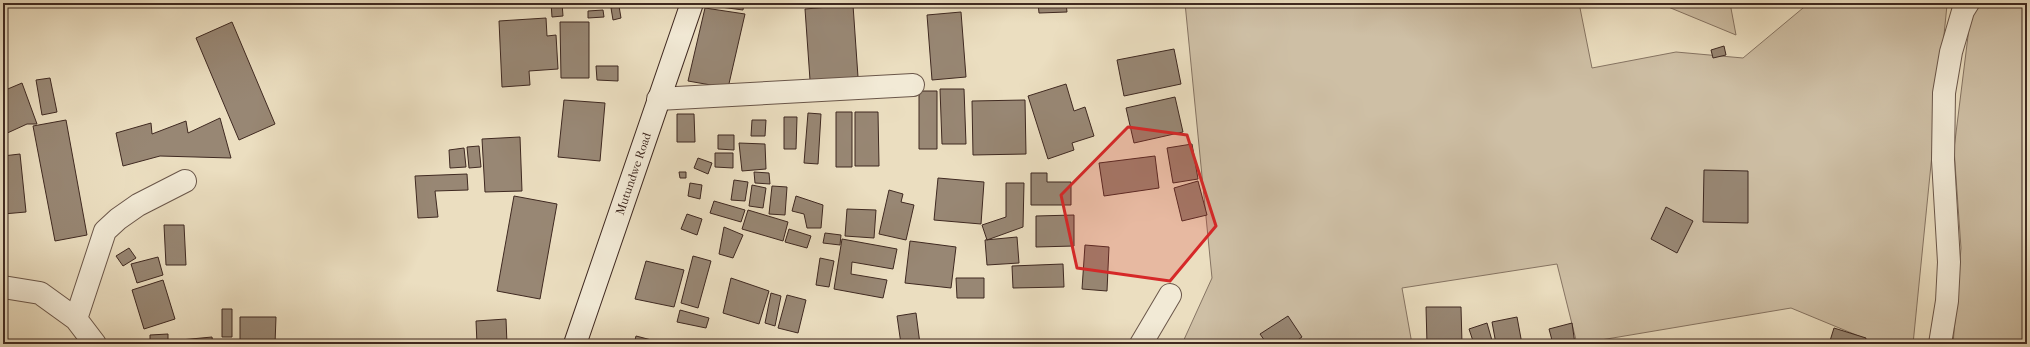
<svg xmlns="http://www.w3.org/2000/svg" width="2030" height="347" font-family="'IM FELL French Canon',serif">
  <rect width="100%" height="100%" fill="#ebdec0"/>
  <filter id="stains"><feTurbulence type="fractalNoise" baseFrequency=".005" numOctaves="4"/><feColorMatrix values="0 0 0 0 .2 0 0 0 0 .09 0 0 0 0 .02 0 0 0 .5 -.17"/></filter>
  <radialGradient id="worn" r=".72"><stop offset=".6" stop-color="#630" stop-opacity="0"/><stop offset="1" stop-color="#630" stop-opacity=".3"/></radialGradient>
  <!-- green -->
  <path fill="#cebfa5" stroke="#867463" d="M1185 3H1579L1592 68 1676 52 1743 58 1809 3H1934L1947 5 1913 344H1878L1791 308 1577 344 1557 264 1402 288 1412 344H1182L1212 278Z
    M1651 3H1730L1736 35 1661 4Z
    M1978 3H2027V344H1953L1961 248 1954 149 1971 12Z"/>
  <!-- building -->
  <path fill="#988774" stroke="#3f2921" d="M551 3H562L563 16 552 17Z
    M594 3H612V5L594 6Z
    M713 3H744L743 10 713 6Z
    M1038 3H1066L1067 12 1039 13Z
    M853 5 858 77 810 80 805 9Z
    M619 6 621 18 613 20 611 8Z
    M705 8 745 14 728 88 688 81Z
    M603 10 604 17 588 18V11Z
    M961 12 966 77 932 80 927 15Z
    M546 18 547 36 556 35 558 69 529 71 530 85 502 87 499 21Z
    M232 22 275 124 239 140 196 38Z
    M560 22H589V78H561Z
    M1724 46 1726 55 1713 58 1711 50Z
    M1174 49 1181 84 1124 96 1117 60Z
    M596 66H618V81L597 80Z
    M50 78 57 112 42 115 36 80Z
    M22 83 37 124H27L3 135V91Z
    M1066 84 1074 111 1085 107 1094 136 1072 143 1074 150 1048 159 1028 96Z
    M940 89H964L966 144H942Z
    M919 91H937V149H919Z
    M1175 97 1183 132 1134 143 1126 108Z
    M564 100 605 103 600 161 558 157Z
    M1025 100 1026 154 973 155 972 101Z
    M836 112H852V167H836Z
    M855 112H878L879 166H855Z
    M808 113 821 114 818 164 804 163Z
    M677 114H694L695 142H677Z
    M784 117H797L796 149H784Z
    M220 118 231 158 160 156 123 166 116 133 151 123 152 134 186 121 188 133Z
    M66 120 87 235 55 241 33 126Z
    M752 120H766L765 136H751Z
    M718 135H734V150L718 149Z
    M520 137 522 191 485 192 482 139Z
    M739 143 765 144 766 169 742 171Z
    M1192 144 1198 179 1173 183 1167 148Z
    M479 146 481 167 469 168 467 147Z
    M464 148 466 167 450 168 449 150Z
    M715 153H733V168L715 167Z
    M20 154 26 212 3 214V156Z
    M1155 156 1159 188 1104 196 1099 163Z
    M698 158 712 163 708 174 694 168Z
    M1704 170 1748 171V223L1703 222Z
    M679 172H686V178H680Z
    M754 172 769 173 770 184 755 183Z
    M1031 173H1047V182H1071V205H1031Z
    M467 174 468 190 435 191 438 217 418 218 415 176Z
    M938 178 984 182 981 224 934 220Z
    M734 180 748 182 745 201 731 200Z
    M1198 181 1207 215 1182 221 1174 188Z
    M690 183 702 185 700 199 688 196Z
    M1006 183H1024L1023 227 987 240 982 225 1006 217Z
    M752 185 766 188 763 208 749 206Z
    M772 186 787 187 785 215 769 214Z
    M889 190 903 194 901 202 914 205 906 240 879 234Z
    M514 196 557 204 540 299 497 291Z
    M796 196 823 205 821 228H807L804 214 792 211Z
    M714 201 745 210 741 222 710 213Z
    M1666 207 1693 221 1677 253 1651 239Z
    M847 209 876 210 874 238 845 236Z
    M748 210 788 222 783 241 742 229Z
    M687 214 702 219 697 235 681 229Z
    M1074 215V246L1036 247V216Z
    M164 225H184L186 265H166Z
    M724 227 743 235 733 258 719 254Z
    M789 229 811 236 807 248 785 242Z
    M825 233 841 235 840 245 823 243Z
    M1017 237 1019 263 987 265 985 240Z
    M842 239 897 249 893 269 852 262 851 274 887 280 883 298 834 289Z
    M910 241 956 247 951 288 905 283Z
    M1085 245 1109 247 1107 291 1082 289Z
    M129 248 136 258 123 266 116 256Z
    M693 256 711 261 698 308 681 303Z
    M158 257 163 275 137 283 131 264Z
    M820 258 834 261 829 287 816 285Z
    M646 261 684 270 674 307 635 299Z
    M1063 264 1064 287 1013 288 1012 266Z
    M731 278 769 291 759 324 723 313Z
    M956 278H984V298H957Z
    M163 280 175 319 144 329 132 290Z
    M771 293 781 296 775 326 765 323Z
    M787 295 806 300 798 333 778 328Z
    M1426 307H1461L1462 344H1427Z
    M222 309H232V337H222Z
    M680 310 709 318 706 328 677 322Z
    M916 313 920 344H901L897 316Z
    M1288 316 1302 337 1292 344H1267L1260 334Z
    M240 317H276L275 344H240Z
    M1517 317 1522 344H1496L1492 322Z
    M506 319 507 344H477L476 321Z
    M1487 323 1493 344H1474L1469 329Z
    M1572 323 1575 344H1553L1549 329Z
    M1834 328 1866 338 1864 344H1829Z
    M168 334V344H150V335Z
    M636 336 663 343 634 344Z
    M212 337 213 344H170V341Z
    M235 340 236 344H220L219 341Z"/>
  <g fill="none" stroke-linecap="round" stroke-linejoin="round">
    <defs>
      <path id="minor" d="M658 99 913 85
        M3 287 40 293 76 319 95 344
        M76 319 105 231 118 219 138 205 185 181
        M1141 344 1170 295
        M1940 344 1947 301 1949 262 1943 160 1944 93 1951 52 1963 11 1968 3"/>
      <g id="secondary">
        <path id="s1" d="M575 344 692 3"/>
      </g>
    </defs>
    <!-- minor casing -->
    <use href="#minor" stroke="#6a5649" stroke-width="24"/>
    <!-- secondary casing -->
    <use href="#secondary" stroke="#3f2921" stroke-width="24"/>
    <!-- minor -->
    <use href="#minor" stroke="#f2ead6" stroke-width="22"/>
    <!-- secondary -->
    <use href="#secondary" stroke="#f2ead6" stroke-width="22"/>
  </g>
  <!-- marked area -->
  <path fill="#d62828" fill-opacity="0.2" stroke="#d62828" stroke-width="3" stroke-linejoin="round" d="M1128 127 1187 135 1216 226 1170 281 1077 268 1061 195Z"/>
  <g text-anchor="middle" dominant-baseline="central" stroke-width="3" stroke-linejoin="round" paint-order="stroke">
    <!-- street labels -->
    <g font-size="12" fill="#3f2921" stroke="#f2ead6">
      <text stroke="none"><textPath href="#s1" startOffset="180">Mutundwe Road</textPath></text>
    </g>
  </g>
  <!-- margin -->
  <rect width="2030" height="347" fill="none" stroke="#ebdec0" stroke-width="16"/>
  <rect x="4" y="4" width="2022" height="339" fill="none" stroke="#3f2921" stroke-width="2"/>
  <rect x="8" y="8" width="2014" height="331" fill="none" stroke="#3f2921"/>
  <rect width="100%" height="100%" filter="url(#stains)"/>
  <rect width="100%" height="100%" fill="url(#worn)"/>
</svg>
